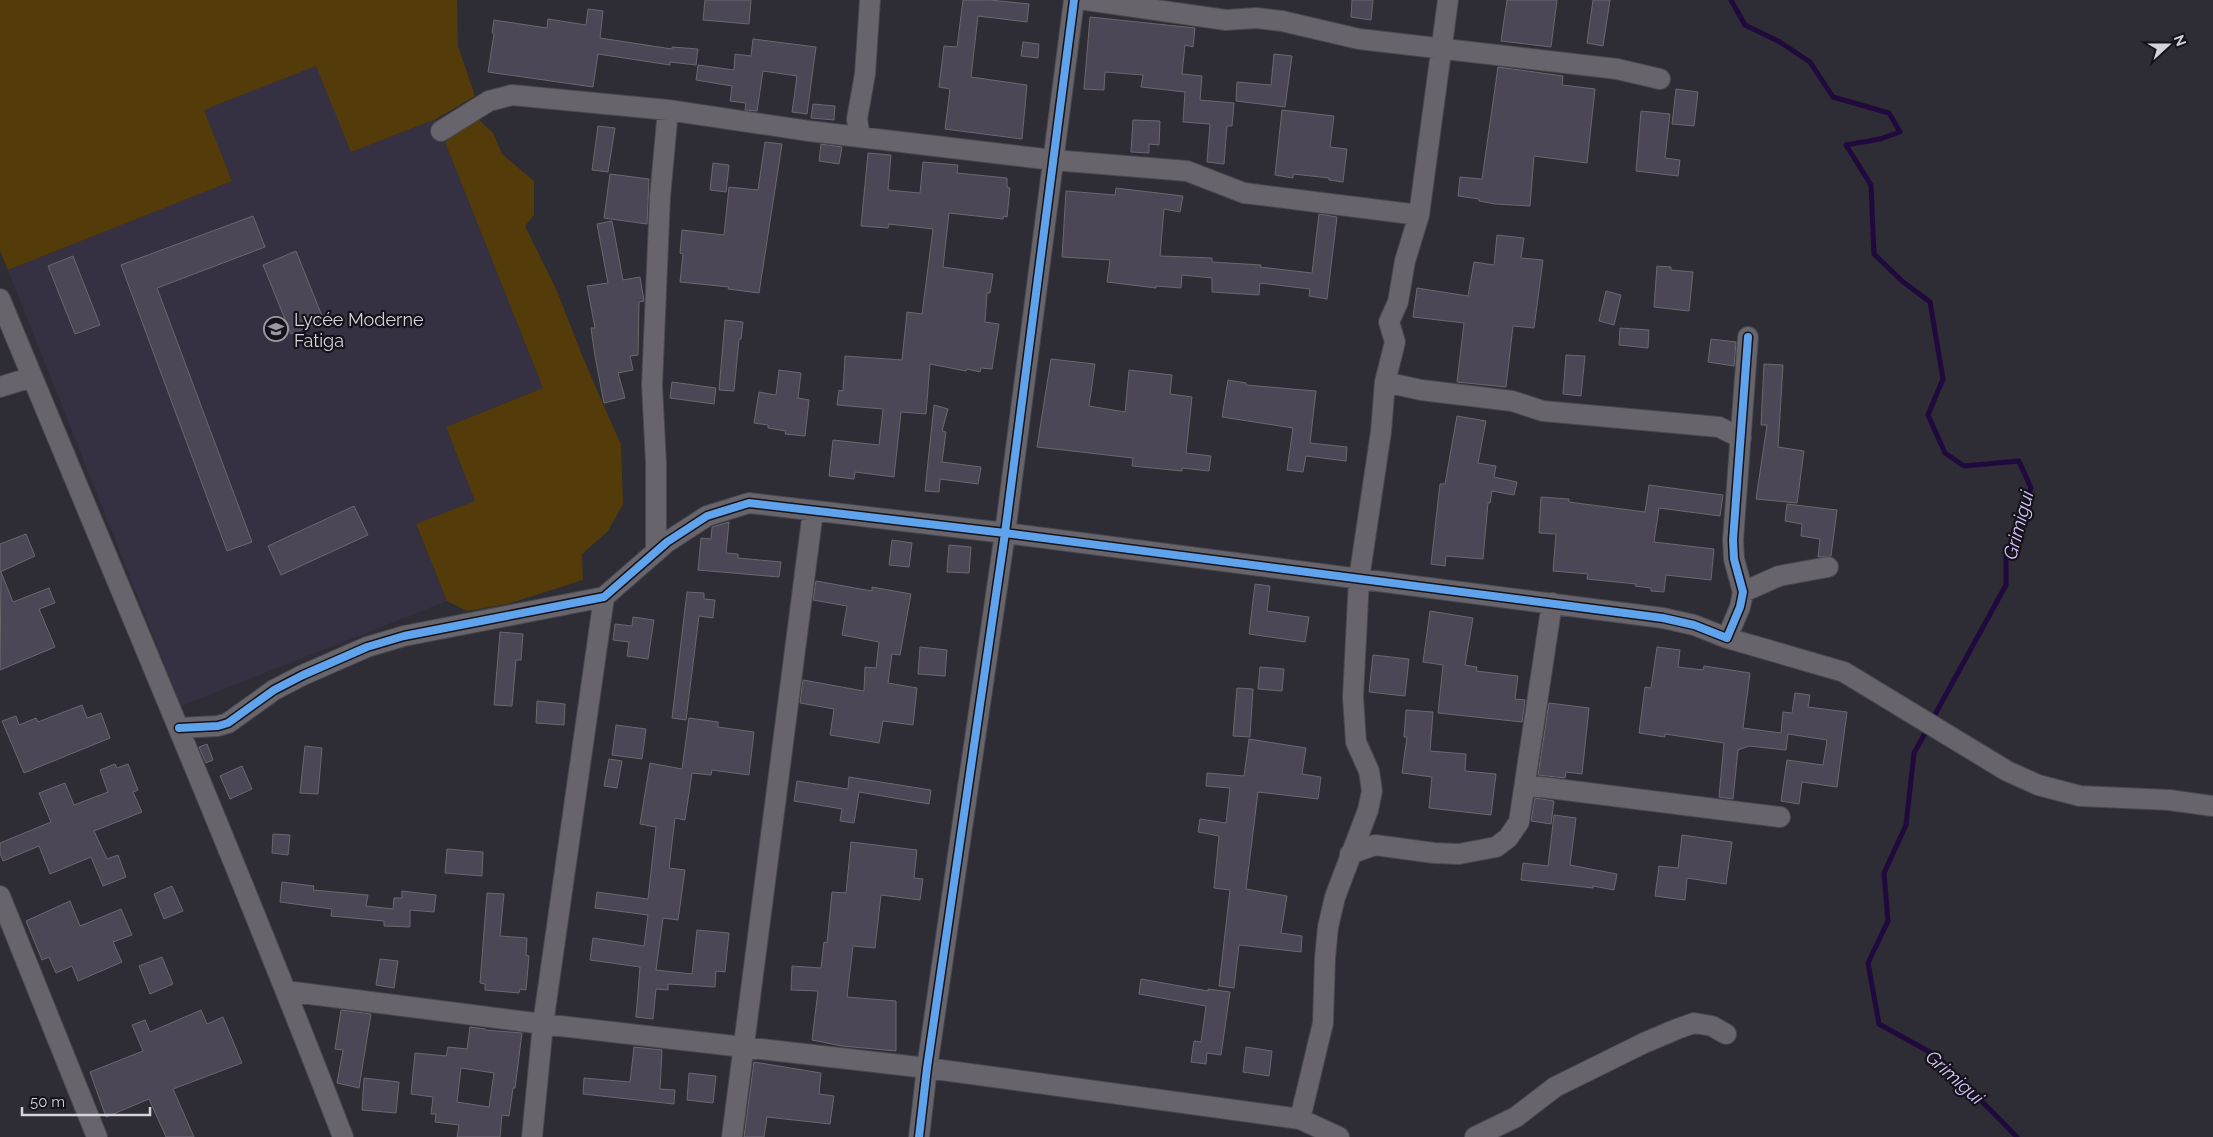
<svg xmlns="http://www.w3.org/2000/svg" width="2213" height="1137" font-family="Raleway,sans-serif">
  <rect width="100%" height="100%" fill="#2e2c34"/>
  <!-- built -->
  <path fill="#363043" d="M317 65 351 152 436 119 543 388 446 427 475 501 416 525 447 601 181 706 8 270 232 181 204 110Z"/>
  <!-- green -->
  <path fill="#533c0a" d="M0 0H457L458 46 475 96 436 119 351 152 316 66 204 110 232 181 8 270 0 251Z
    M475 116 493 133 502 154 534 181V215L525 226 556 289 584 360 621 445 623 504 608 531 582 554 583 580 507 604 467 611 447 601 416 524 475 501 446 427 543 388 445 142Z"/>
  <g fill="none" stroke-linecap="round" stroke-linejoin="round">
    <!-- stream -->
    <path stroke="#20093d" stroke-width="5" d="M1731 0 1745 25 1780 42 1810 62 1833 97 1889 113 1900 132 1880 139 1846 145 1871 185 1874 254 1902 281 1930 302 1943 379 1928 415 1945 453 1964 466 2019 461 2031 488 2006 556V585L1932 720
      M1928 728 1914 753 1906 825 1884 873 1888 921 1868 963 1879 1024 1937 1056 2017 1137"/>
  </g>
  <!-- building -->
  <path fill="#4c4756" stroke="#69686e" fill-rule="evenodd" d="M705 0H751L749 24 703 20Z
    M963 0H990L1029 4 1027 22 978 16 971 77 1027 85 1022 139 945 129 950 89 939 87 944 46 957 47Z
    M1352 0H1373L1371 20 1351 17Z
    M1507 0H1557L1551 47 1501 41Z
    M1593 0H1610L1603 46 1587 43Z
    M588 9 603 11 600 38 672 49V47L698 49 696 65 670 62V65L598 54 593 87 488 72 494 34 492 33 494 20 547 28 548 19 586 25Z
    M1090 17 1195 28 1193 47 1185 45 1182 74 1202 76 1200 100 1234 103 1232 126H1227L1224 164 1207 162 1210 124 1183 122 1185 92 1141 87 1143 75 1105 72 1104 90 1084 89Z
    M753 39 816 47 807 114 792 112 797 76 763 71 757 111 745 110 746 103 730 101 732 86 696 80 698 65 734 70 735 54 751 56Z
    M1023 42 1039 44 1038 58 1021 56Z
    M1274 54 1292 56 1285 107 1236 101 1237 82 1271 85Z
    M1498 67 1563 76 1562 85 1595 89 1587 163 1534 156 1530 206 1495 204 1479 201V199L1458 196 1460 177 1482 179Z
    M1676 89 1698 92 1694 126 1672 124Z
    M813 104 835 106 834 120 811 118Z
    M1282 110 1334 116 1330 147 1347 149 1343 182 1329 180V178L1293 174V178L1275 175Z
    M1641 111 1670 114 1665 158 1680 160 1678 176 1636 171Z
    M1133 120 1160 121 1159 145 1149 144V153L1131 152Z
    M598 126 615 128 608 172 592 170Z
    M765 142 782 144 759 293 728 289 729 287 680 282 683 254 680 253 682 230 724 235 729 187 758 190Z
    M821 144 842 147 839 164 819 161Z
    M868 153 891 155 888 190 920 193 923 162 958 165 957 173 1007 178V187L1010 188 1007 217 1004 216 1003 219 949 213 943 267 993 274 990 293H987L985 322 999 324 992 369 981 368 980 372 967 369 966 371 930 364 926 414 901 412 894 477 855 472 854 479 829 476 833 440 879 445 883 409 837 405 839 390 843 391 845 356 902 360 907 312 922 314 933 229 889 224 888 228 861 226Z
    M713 163 729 165 726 192 710 190Z
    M610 174 649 179 647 224 604 218Z
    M1116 188 1183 196 1180 212 1164 209 1160 256 1212 258V262L1261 265 1260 267 1312 273 1319 214 1337 217 1327 299 1309 296 1310 289 1260 283 1259 295 1212 292V278L1182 275 1181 288 1156 286V288L1107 282 1110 260 1062 257 1066 191 1115 195Z
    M253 216 265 247 157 288 252 542 227 551 121 265Z
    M612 221 623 280 640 277 644 301 639 302 638 355 630 356 633 370 618 373 625 398 604 403 595 356 591 328H595L587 286 608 283 597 224Z
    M1497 235 1524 238 1521 258 1543 260 1534 328 1513 326 1506 387 1457 382 1464 323 1413 317 1417 288 1468 296 1474 262 1494 265Z
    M296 251 324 321 291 334 263 265Z
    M73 256 100 325 75 334 48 266Z
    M1657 266 1671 267V270L1693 272 1689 311 1654 307Z
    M1606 291 1621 295 1614 325 1599 321Z
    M725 320 743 322 741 339H739L734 391 719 390Z
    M1620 328 1649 330 1648 348 1619 345Z
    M1711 339 1736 342 1734 366 1708 362Z
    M1566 355 1585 356 1581 396 1563 394Z
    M1051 359 1095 364 1089 406 1125 412 1129 370 1172 375 1170 394 1192 397 1186 453 1211 456 1209 471 1182 468V471L1132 466 1133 458 1037 447Z
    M1764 364 1783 365 1778 447 1804 451 1797 503 1756 499 1767 425H1761Z
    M779 370 801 373 798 398 809 400 805 436 785 434 786 431 768 428V425L754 423 759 392 776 395Z
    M1228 380 1246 383V385L1316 391 1310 443 1347 447 1346 461 1306 456 1303 472 1287 470 1293 428 1222 417Z
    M672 382 716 388 714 404 670 398Z
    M934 405 948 409 942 431 946 432 942 462 981 467 978 484 940 479 939 492 925 491Z
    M1457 416 1486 421 1478 463 1496 466 1494 477 1517 482 1514 495 1492 491 1490 503H1488L1483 559 1446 556 1445 566 1431 564 1440 484H1445Z
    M1649 485 1723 495 1720 516 1659 508 1654 542 1714 549 1711 580 1666 575 1664 592 1651 591V588L1635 586 1636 584 1587 579 1588 574 1553 571 1556 534 1539 533 1541 497 1569 499V502L1645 512Z
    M1787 504 1837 510 1831 556 1818 557 1820 539 1801 536 1802 524 1785 521Z
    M354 506 368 535 281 575 268 546Z
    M729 522 726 553 738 554V558L781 562 779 577 698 570 701 538 711 539 712 527Z
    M26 534 35 556 0 572V544Z
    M892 540 912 543 909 567 889 565Z
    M949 545 971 547 969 573 947 572Z
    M1 572 13 602 49 588 55 603 39 609 55 647 0 670Z
    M816 581 872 591V587L911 594 900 655 892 654 888 683 917 688 913 725 883 721 879 743 830 735 834 709 800 703 803 680 864 691 865 667 876 668 879 642 842 635 847 606 813 600Z
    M1255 584 1270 586 1267 611 1309 617 1305 642 1249 634Z
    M687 592 704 593V599L715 600 713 618 699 616 686 720 672 718Z
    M1430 611 1473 618 1465 665 1477 667 1476 671 1518 676 1515 699 1525 700 1522 722 1438 713 1443 665 1423 662Z
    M633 617 654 620 648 659 627 656 629 642 613 640 615 624 632 626Z
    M500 632 523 634 521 660H516L512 706 494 705Z
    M920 647 947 650 945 676 918 674Z
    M1657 647 1680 650 1678 667 1703 670 1704 666 1750 673 1743 728 1781 733 1783 712 1792 713 1795 693 1810 695 1808 707 1847 712 1837 787 1802 782 1799 804 1781 801 1787 760 1823 765 1827 740 1788 734 1786 750 1749 746 1738 750 1733 799 1719 797 1724 743 1665 734V737L1639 733 1645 687 1651 688Z
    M1373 655 1409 659 1405 696 1369 692Z
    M1260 667 1284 669 1282 691 1258 689Z
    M1237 688 1253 689 1250 737 1233 736Z
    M537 701 565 704 564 725 536 723Z
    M1549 703 1589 708 1582 774 1566 772 1565 778 1538 775Z
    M82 705 87 718 101 713 110 738 24 773 2 721 16 716 19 725 36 718 38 722Z
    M1406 710 1433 712 1430 751 1466 754 1465 771 1496 774 1491 815 1429 808 1432 777 1402 773 1407 737H1404Z
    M689 718 718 722V727L754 732 749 775 712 770 711 775 692 773 685 820 675 818 669 868 685 870 678 920 663 918 656 970 692 974 697 930 729 933 725 972 716 971 715 987 668 984V990L656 989 653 1019 636 1017 640 967 590 960 593 938 644 946 648 915 595 908 597 892 648 899 656 827 640 824 650 763 682 769Z
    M616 725 646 729 642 759 612 755Z
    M1249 739 1306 748 1302 774 1321 777 1318 799 1258 792 1246 889 1287 896 1281 933 1302 936 1301 952 1239 945 1234 988 1219 986 1230 890 1214 888 1219 836 1198 832 1200 819 1226 823 1230 788 1206 786 1207 773 1244 776Z
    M207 744 213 760 206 763 199 747Z
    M305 746 322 748 318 794 300 793Z
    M609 759 622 761 617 788 604 786Z
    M115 764 117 768 128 764 138 790 133 792 142 812 94 831 107 859 118 855 126 877 103 886 91 857 50 874 39 846 3 861 0 853V843L51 822 39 793 65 783 74 805 108 792 100 770Z
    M242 766 252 789 230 799 220 776Z
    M849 777 931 790 929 804 859 792 854 823 840 821 842 809 794 801 797 781 848 789Z
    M1535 798 1554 801 1551 824 1531 821Z
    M1554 815 1576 818 1570 865 1617 874 1614 890 1593 886V888L1521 880 1523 863 1548 866Z
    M273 834 290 835 288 855 272 853Z
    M1682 835 1732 842 1726 884 1687 878 1685 900 1655 896 1659 866 1678 868Z
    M851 842 917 850 914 878 923 879 920 900 881 895 875 948 853 946 847 997 896 1001V1051L842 1046 812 1040 818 991 791 990 792 966 821 968 824 942 827 943 832 892 846 893Z
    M447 849 483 852 482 876 445 873Z
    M282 882 314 886 313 890 368 895 366 906 393 909 394 898H402V891L436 895 434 912 410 910V927L384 926V921L331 916 332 909 280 902Z
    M172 886 183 911 164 919 154 894Z
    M487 893 504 894 500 936 527 938 526 955 529 956 526 990 520 989 519 993 485 990V984L480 983Z
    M70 901 80 926 121 909 132 935 113 942 122 962 78 981 72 966 56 973 49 957 42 960 26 921Z
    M162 957 173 984 150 994 139 966Z
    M380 959 398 961 394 988 376 985Z
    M1141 979 1208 991V989L1230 992 1221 1055 1207 1053 1206 1064 1191 1062 1194 1041 1201 1042 1206 1006 1139 994Z
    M201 1010 207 1024 223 1017 242 1063 173 1089 194 1137H166L149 1099 106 1117 90 1072 143 1051 132 1025 145 1020 150 1032Z
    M341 1010 371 1014 359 1088 337 1083 343 1050 335 1049Z
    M470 1027 485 1029V1030L522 1033 515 1088H513L509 1116 502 1115 500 1137H457L459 1125 435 1122 436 1114H431L433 1097 411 1094 415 1053 446 1056 448 1047 467 1049ZM461 1068 494 1073 489 1107 457 1102Z
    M634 1047 662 1050 660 1089 675 1090 674 1104 583 1094 584 1078 630 1082Z
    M1246 1047 1272 1051 1269 1076 1243 1072Z
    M754 1062 821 1073 819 1094 834 1096 830 1124 767 1117 764 1137H744Z
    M689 1073 716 1076 713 1103 687 1100Z
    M364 1078 399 1082 396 1113 362 1110Z"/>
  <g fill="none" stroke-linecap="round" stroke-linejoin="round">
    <defs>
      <path id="minor" d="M1086 0 1226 20 1256 18 1282 21 1359 39 1617 69 1660 79
        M441 131 489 101 512 95 668 110 809 131 1053 160 1187 171 1244 193 1419 215
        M860 137 857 119 865 74 870 0
        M0 299C115 578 234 855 343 1137
        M1385 382 1421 390 1512 401 1543 411 1719 427 1741 438
        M0 387 32 377
        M656 552V463L652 385 660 197 668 110
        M1743 592 1779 576 1828 567
        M1727 638 1844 672 2007 771 2038 785 2080 796 2169 800 2213 806
        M179 728 218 726 228 723 274 690 303 675 367 647 404 636 604 597 667 542 707 516 749 503 1005 533 1663 618 1694 625 1727 638 1740 607 1743 592 1734 559 1733 540 1748 337
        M1525 785 1780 817
        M1350 854 1375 845 1434 853 1459 854 1496 847 1508 838 1519 822 1552 603
        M0 896 97 1137
        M286 991 543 1024 927 1068 1300 1119 1339 1137
        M1300 1119 1323 1023 1325 958 1328 927 1335 897 1368 810 1372 791 1369 771 1356 742 1353 697 1359 579 1381 432 1385 382 1395 342 1389 322 1398 302 1405 261 1419 215 1448 0
        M532 1137 543 1024 604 597
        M732 1137 813 511
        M919 1137 927 1068 1005 533 1074 0
        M1475 1137 1516 1117 1555 1087 1644 1043 1677 1029 1694 1023 1712 1026 1726 1034"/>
    </defs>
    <!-- minor casing -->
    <use href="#minor" stroke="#48474e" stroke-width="22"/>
    <!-- minor -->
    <use href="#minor" stroke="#67656b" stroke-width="20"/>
    <defs>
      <path id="cycleway" d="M179 728 218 726 228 723 274 690 303 675 367 647 404 636 604 597 667 542 707 516 749 503 1005 533 1663 618 1694 625 1727 638 1740 607 1743 592 1734 559 1733 540 1748 337
        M919 1137 927 1068 1005 533 1074 0"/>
    </defs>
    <!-- cycleway casing -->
    <use href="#cycleway" stroke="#151319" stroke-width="11"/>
    <!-- cycleway -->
    <use href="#cycleway" stroke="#60a3ed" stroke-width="8"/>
  </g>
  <!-- icons -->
  <defs>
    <symbol id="school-ring" viewBox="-11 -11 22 22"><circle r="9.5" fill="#151319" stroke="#9a98a1" stroke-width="1.5"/><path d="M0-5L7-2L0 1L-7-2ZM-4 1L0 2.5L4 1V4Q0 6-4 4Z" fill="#9a98a1"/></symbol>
  </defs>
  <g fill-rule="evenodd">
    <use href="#school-ring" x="262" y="315" width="28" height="28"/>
  </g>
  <g text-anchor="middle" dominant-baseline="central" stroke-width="4.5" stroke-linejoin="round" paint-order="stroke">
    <!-- poi labels -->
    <g font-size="18" fill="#d4d2db" stroke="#151319" text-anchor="start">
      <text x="294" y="319">Lycée Moderne<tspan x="294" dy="21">Fatiga</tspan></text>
    </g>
    <!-- water labels -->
    <g font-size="19" font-style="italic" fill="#d5c5fc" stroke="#151319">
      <text transform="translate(2018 525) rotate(-75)">Grimigui</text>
      <text transform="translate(1955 1077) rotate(42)">Grimigui</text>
    </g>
  </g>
  <!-- north arrow -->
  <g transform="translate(2168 45) rotate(69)" stroke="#151319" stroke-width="4" paint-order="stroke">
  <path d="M0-4L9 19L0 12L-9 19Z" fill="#d4d2db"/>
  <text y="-8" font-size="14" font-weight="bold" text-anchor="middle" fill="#d4d2db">N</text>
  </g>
  <!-- scale -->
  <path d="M22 1107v8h128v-8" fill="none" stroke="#d4d2db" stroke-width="2.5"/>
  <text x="30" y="1107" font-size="15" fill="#d4d2db" stroke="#151319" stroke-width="4" paint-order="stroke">50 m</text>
</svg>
